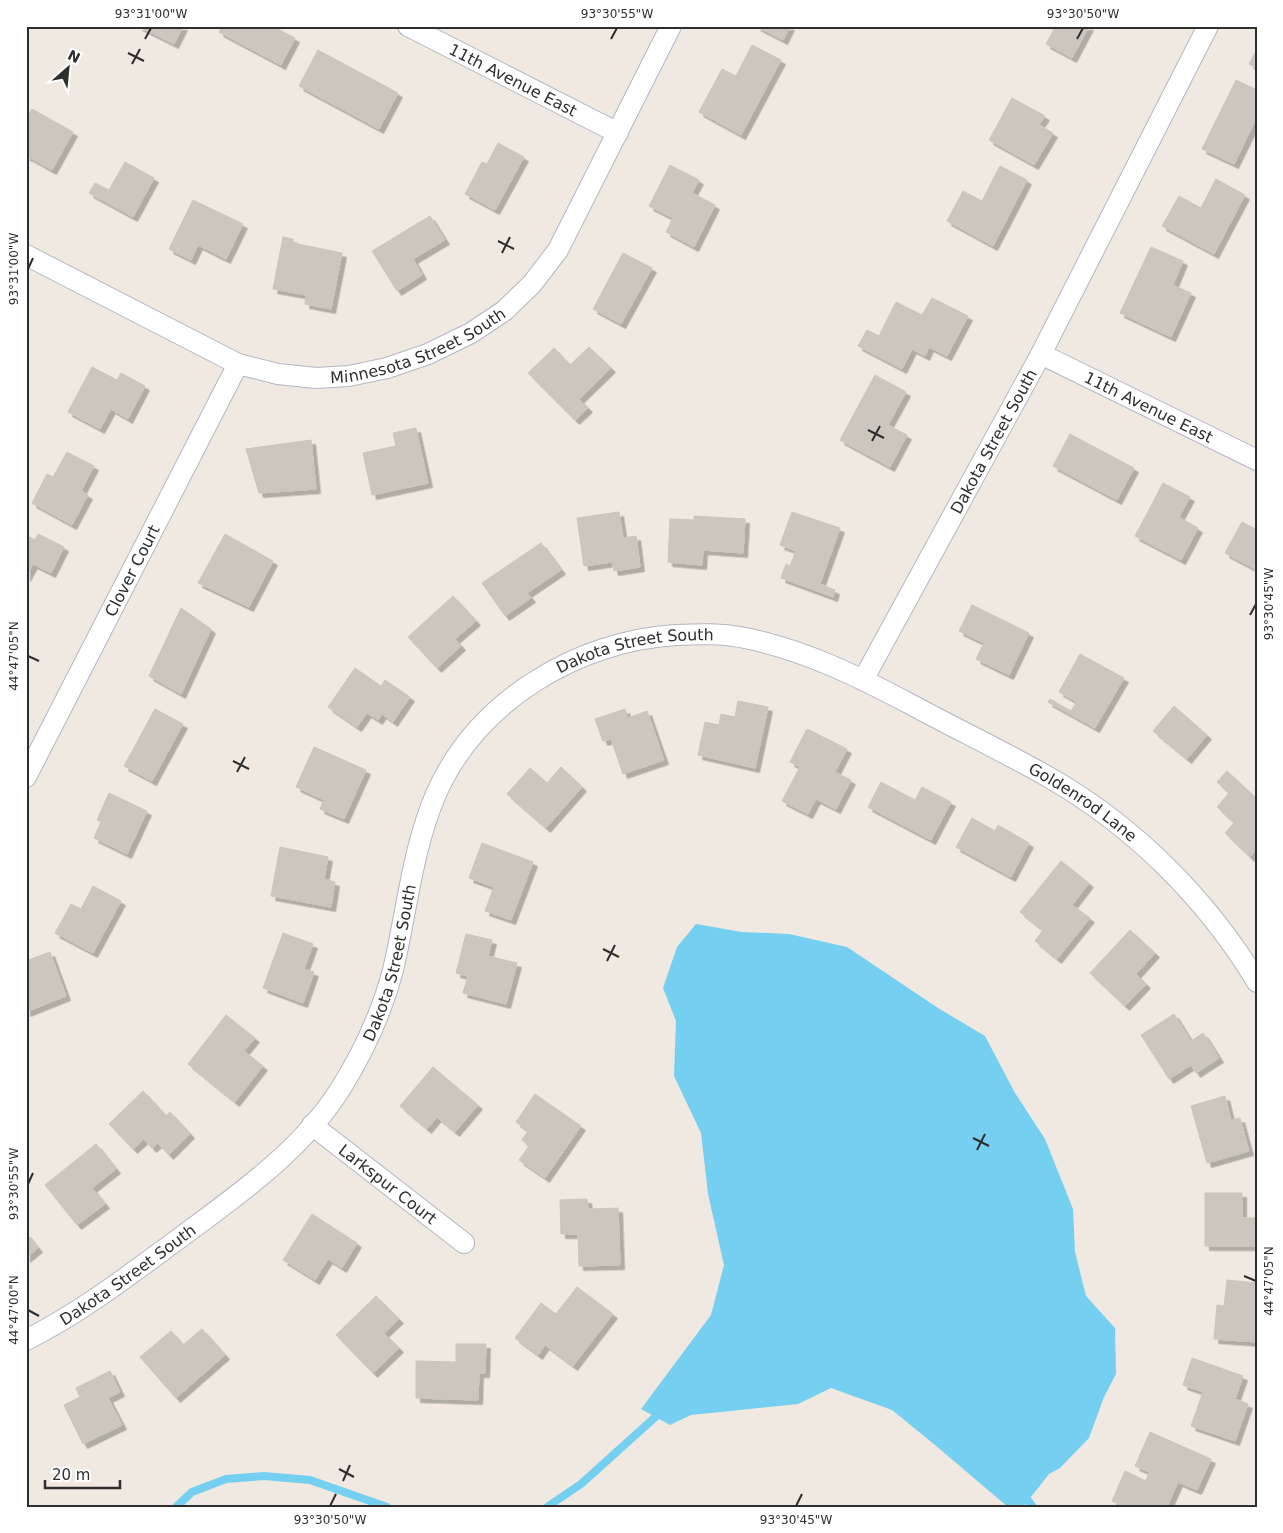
<svg xmlns="http://www.w3.org/2000/svg" width="1283" height="1533" font-family="'DejaVu Sans',sans-serif">
  <defs>
    <filter id="shadow"><feDropShadow dx="4.5" dy="4.5" stdDeviation="0" flood-color="#0004"/></filter>
  </defs>
  <rect width="100%" height="100%" fill="#efe9e1"/>
  <!-- water -->
  <path fill="#75cff0" d="M696 924 742 932 789 934 847 947 938 1008 985 1036 1015 1093 1045 1139 1073 1209 1075 1252 1086 1296 1115 1328 1116 1374 1104 1397 1089 1438 1060 1468 1049 1474 1023 1507H1008L935 1445 892 1410 831 1388 798 1404 691 1415 670 1425 641 1409 711 1315 724 1265 708 1194 701 1133 674 1076 676 1021 663 988 677 947Z"/>
  <g fill="none" stroke-linecap="round" stroke-linejoin="round">
    <!-- stream -->
    <path stroke="#75cff0" stroke-width="8" d="M1023 1494 1033 1507
      M176 1507 192 1492 226 1479 264 1476 310 1480 387 1507
      M547 1507 581 1484 662 1411"/>
  </g>
  <!-- building -->
  <path fill="#cbc7bf" stroke="#cbc5ba" filter="url(#shadow)" d="M138 26H183L174 44Z
    M222 26H272L295 38 281 65 219 32Z
    M756 26H790L783 40Z
    M1056 26H1089L1072 58 1046 44Z
    M752 45 781 60 741 135 699 112 722 69 736 76Z
    M1257 49V68L1249 64Z
    M318 50 398 93 379 129 299 86Z
    M1236 80 1257 90V117L1234 164 1202 149Z
    M1012 98 1045 116 1039 125 1053 133 1034 165 989 140Z
    M32 109 73 132 52 170 27 156 26 157V119Z
    M498 143 524 157 495 210 465 194 482 162 487 164Z
    M125 162 154 178 133 217 89 193 95 183 109 190Z
    M670 165 699 180 692 193 715 205 694 247 666 232 673 218 649 206Z
    M1000 166 1027 180 993 246 947 221 963 191 982 201Z
    M1216 179 1245 195 1214 254 1162 226 1179 196 1201 208Z
    M193 200 243 224 226 259 198 245 191 260 169 249Z
    M430 216 445 240 413 259 422 275 397 291 372 251Z
    M283 237 293 239V243L342 253 331 309 305 304 306 295 273 289Z
    M1151 247 1183 261 1173 285 1191 293 1171 337 1120 313Z
    M623 253 652 268 621 324 593 309Z
    M932 298 968 316 947 356 929 347 925 356 912 349 902 369 858 346 867 330 879 336 896 302 922 315Z
    M589 347 611 368 579 399 588 408 575 420 528 373 554 348 570 365Z
    M92 367 117 380 121 373 145 386 128 419 111 409 100 429 68 412Z
    M875 375 906 392 888 425 907 435 890 467 840 440Z
    M416 428 428 483 372 495 363 453 396 446 393 433Z
    M1070 434 1134 468 1117 500 1053 466Z
    M311 440 316 489 259 493 246 449Z
    M67 452 94 466 81 491 88 495 72 525 32 503 47 474 53 477Z
    M1163 483 1190 497 1179 517 1198 528 1181 560 1135 536Z
    M619 512 623 538 636 536 640 567 614 571 612 562 584 566 577 518Z
    M792 512 840 528 820 584 835 590 833 597 781 578 786 564 790 566 796 551 780 545Z
    M694 516 745 519 743 553 703 550 702 565 668 562 670 519 694 520Z
    M1242 522 1257 530V570L1225 553Z
    M38 534 64 547 51 573 33 564 26 577V535L35 540Z
    M225 534 273 561 249 607 198 583Z
    M541 543 561 570 527 593 531 598 505 616 482 583Z
    M453 596 476 621 455 639 461 646 437 668 408 637Z
    M972 605 1029 633 1009 675 976 659 984 643 959 631Z
    M181 608 211 629 181 694 149 676Z
    M1080 654 1124 678 1095 728 1048 702 1050 699 1071 711 1077 702 1059 692Z
    M355 668 381 686 385 680 410 697 393 722 382 714 378 720 367 713 357 727 328 707Z
    M738 701 768 707 755 768 698 755 705 722 719 725 721 714 735 717Z
    M1174 706 1207 735 1187 759 1153 731Z
    M155 709 183 724 152 781 124 766Z
    M625 709 628 718 647 711 664 760 623 774 611 739 603 741 595 719Z
    M807 729 847 749 835 772 851 780 836 809 816 799 808 814 782 801 800 767 790 762Z
    M314 747 366 770 344 819 320 809 324 800 296 787Z
    M561 767 582 787 546 828 507 794 530 768 547 783Z
    M1227 771 1257 799V850L1250 857 1225 833 1234 823 1217 807 1229 793 1217 782Z
    M881 782 915 800 922 787 951 802 931 840 868 807Z
    M109 793 147 811 127 854 94 838 101 822 97 820Z
    M972 818 995 831 998 825 1029 843 1011 877 956 847Z
    M482 843 533 862 511 920 485 911 494 887 469 878Z
    M280 847 328 857 324 879 335 882 331 907 271 896Z
    M1061 861 1089 883 1072 905 1090 918 1057 959 1035 941 1043 930 1020 912Z
    M93 886 121 901 93 953 55 933 71 904 81 909Z
    M1130 930 1155 953 1136 974 1146 984 1125 1006 1090 973Z
    M283 933 313 944 304 969 314 972 303 1003 263 988Z
    M466 934 492 940 488 956 517 963 506 1004 463 993 468 976 456 973Z
    M50 952 66 996 26 1012V961Z
    M1174 1014 1191 1041 1203 1033 1219 1058 1196 1073 1191 1065 1169 1079 1141 1035Z
    M226 1015 255 1038 244 1051 263 1066 235 1102 188 1064Z
    M433 1067 478 1105 455 1132 437 1117 427 1129 400 1106Z
    M143 1091 166 1116 170 1112 190 1134 169 1155 158 1143 152 1148 144 1139 133 1149 109 1124Z
    M535 1094 581 1126 545 1178 519 1160 529 1146 522 1140 528 1131 516 1122Z
    M1225 1096 1231 1120 1240 1118 1249 1151 1207 1163 1191 1106Z
    M96 1144 116 1169 92 1188 105 1204 77 1225 45 1185Z
    M1205 1193H1242V1218H1257V1246H1205Z
    M587 1199 588 1209 618 1208 620 1265 579 1266 578 1234H561L560 1200Z
    M312 1214 357 1243 342 1268 328 1259 315 1280 283 1260Z
    M26 1233 38 1248 26 1258Z
    M1227 1280 1257 1283V1342L1214 1339 1217 1305 1224 1306Z
    M577 1287 613 1314 573 1366 545 1345 538 1355 515 1338 541 1303 556 1314Z
    M376 1296 399 1319 384 1333 399 1348 373 1373 336 1335Z
    M202 1329 225 1355 176 1398 140 1357 171 1331 183 1345Z
    M456 1344H486L485 1373H479L478 1400 416 1398V1361L456 1362Z
    M1192 1358 1243 1376 1235 1399 1248 1404 1235 1441 1191 1426 1203 1392 1183 1385Z
    M110 1371 120 1392 108 1398 122 1425 83 1444 64 1405 80 1397 76 1388Z
    M1150 1432 1211 1459 1197 1490 1178 1482 1167 1507H1125L1112 1501 1125 1471 1146 1481 1149 1472 1135 1466Z"/>
  <g fill="none" stroke-linecap="round" stroke-linejoin="round">
    <defs>
      <g id="minor">
        <path id="s1" d="M408 26 618 133"/>
        <path id="s2" d="M26 255 238 364 278 374 316 378 349 376 387 368 428 354 471 333 504 311 532 284 558 250 671 26"/>
        <path id="s3" d="M1041 354 1257 460"/>
        <path id="s4" d="M863 680 1041 354 1208 26"/>
        <path id="s5" d="M26 777 238 364"/>
        <path id="s6" d="M312 1125 464 1243"/>
        <path id="s7" d="M26 1340C80 1313 128 1276 177 1240 236 1196 301 1152 341 1088 364 1051 382 1012 393 970 407 911 412 850 436 794 477 701 577 641 676 635 699 634 722 633 745 638 805 650 859 677 912 705 958 730 1005 752 1050 778 1134 826 1207 899 1257 982"/>
      </g>
    </defs>
    <!-- minor casing -->
    <use href="#minor" stroke="#b4b7c1" stroke-width="22"/>
    <!-- minor -->
    <use href="#minor" stroke="#fff" stroke-width="20"/>
  </g>
  <!-- ticks -->
  <path fill="none" stroke="#2e2e2e" stroke-width="2" d="M145 39 151 28M611 39 617 28M1077 39 1083 28M128 53 144 61M132 64 140 49M498 241 514 249M502 253 510 237M28 269 33 258M868 430 884 438M872 441 880 426M1250 615 1256 604M28 656 39 661M233 761 249 769M237 772 245 757M603 949 619 957M607 961 615 945M973 1138 989 1146M977 1150 985 1134M28 1184 33 1173M1244 1276 1256 1281M28 1310 39 1316M339 1469 354 1477M343 1481 350 1465M330 1506 336 1494M796 1506 802 1494"/>
  <g text-anchor="middle" dominant-baseline="central" stroke-width="4.5" stroke-linejoin="round" paint-order="stroke">
    <!-- street labels -->
    <g font-size="16" fill="#2e2e2e" stroke="#fff">
      <text stroke="none"><textPath href="#s1" startOffset="118">11th Avenue East</textPath></text>
      <text stroke="none"><textPath href="#s2" startOffset="426">Minnesota Street South</textPath></text>
      <text stroke="none"><textPath href="#s3" startOffset="120">11th Avenue East</textPath></text>
      <text stroke="none"><textPath href="#s4" startOffset="272">Dakota Street South</textPath></text>
      <text stroke="none"><textPath href="#s5" startOffset="232">Clover Court</textPath></text>
      <text stroke="none"><textPath href="#s7" startOffset="976">Dakota Street South</textPath></text>
      <text stroke="none"><textPath href="#s7" startOffset="1466">Goldenrod Lane</textPath></text>
      <text stroke="none"><textPath href="#s7" startOffset="542">Dakota Street South</textPath></text>
      <text stroke="none"><textPath href="#s6" startOffset="96">Larkspur Court</textPath></text>
      <text stroke="none"><textPath href="#s7" startOffset="121">Dakota Street South</textPath></text>
    </g>
  </g>
  <!-- border -->
  <rect width="1283" height="1533" fill="none" stroke="#ffffff" stroke-width="55"/>
  <!-- north arrow -->
  <g transform="translate(68 68) rotate(27)" stroke="#ffffff" stroke-width="4" paint-order="stroke">
  <path d="M0-4L9 19L0 12L-9 19Z" fill="#2e2e2e"/>
  <text y="-8" font-size="14" font-weight="bold" text-anchor="middle" fill="#2e2e2e">N</text>
  </g>
  <!-- scale -->
  <path d="M45 1480v8h75v-8" fill="none" stroke="#2e2e2e" stroke-width="2.5"/>
  <text x="52" y="1480" font-size="15" fill="#2e2e2e" stroke="#ffffff" stroke-width="4" paint-order="stroke">20 m</text>
  <rect x="28" y="28" width="1228" height="1478" fill="none" stroke="#2e2e2e" stroke-width="2"/>
  <g font-size="12" text-anchor="middle" fill="#2e2e2e">
    <text x="151" y="18">93°31'00"W</text>
    <text x="617" y="18">93°30'55"W</text>
    <text x="1083" y="18">93°30'50"W</text>
    <text transform="translate(14 269) rotate(-90)" y="4">93°31'00"W</text>
    <text transform="translate(1269 604) rotate(-90)" y="4">93°30'45"W</text>
    <text transform="translate(14 656) rotate(-90)" y="4">44°47'05"N</text>
    <text transform="translate(14 1184) rotate(-90)" y="4">93°30'55"W</text>
    <text transform="translate(1269 1281) rotate(-90)" y="4">44°47'05"N</text>
    <text transform="translate(14 1310) rotate(-90)" y="4">44°47'00"N</text>
    <text x="330" y="1524">93°30'50"W</text>
    <text x="796" y="1524">93°30'45"W</text>
  </g>
</svg>
